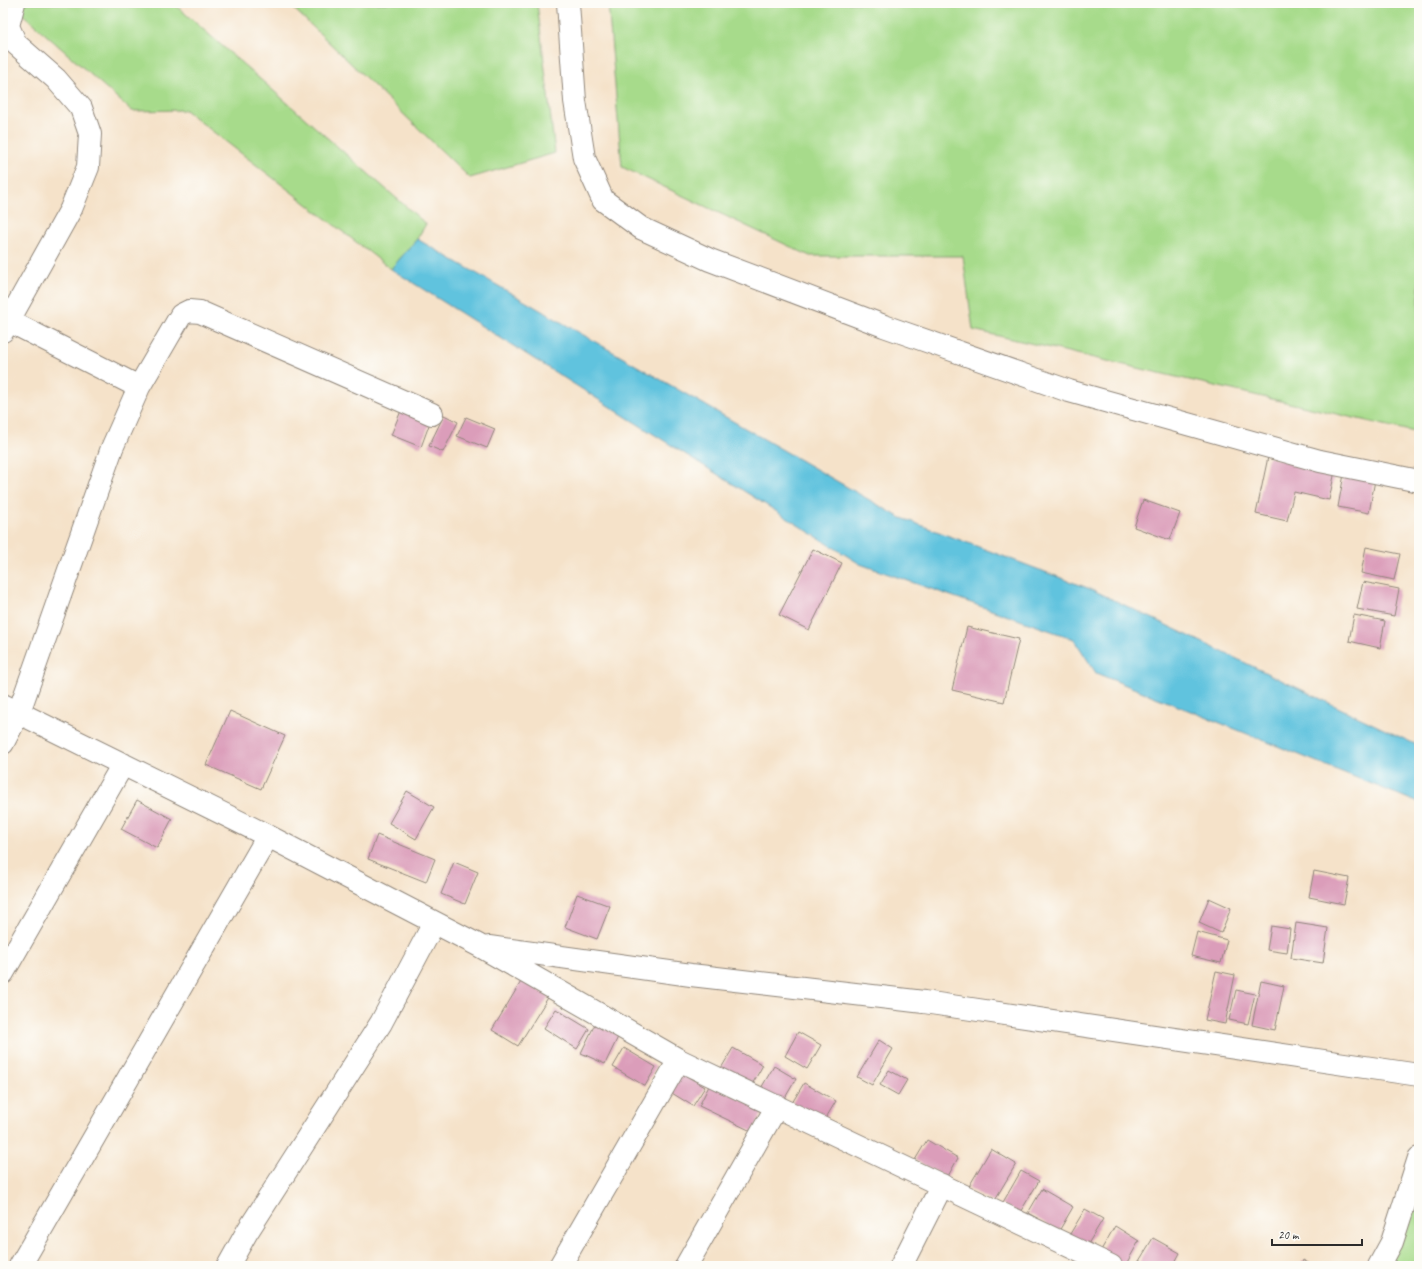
<svg xmlns="http://www.w3.org/2000/svg" width="1422" height="1269" font-family="Caveat,sans-serif">
  <rect width="100%" height="100%" fill="#fdfcf7"/>
  <filter id="ink" filterUnits="userSpaceOnUse"><feTurbulence type="fractalNoise" baseFrequency=".025" numOctaves="2"/><feDisplacementMap in="SourceGraphic" scale="8" xChannelSelector="R" yChannelSelector="G"/><feConvolveMatrix kernelMatrix="1 2 1 2 8 2 1 2 1" color-interpolation-filters="sRGB"/></filter>
  <filter id="wash" filterUnits="userSpaceOnUse"><feTurbulence type="fractalNoise" baseFrequency=".012" numOctaves="4" result="noise"/><feDisplacementMap in="SourceGraphic" scale="16" xChannelSelector="R" yChannelSelector="G"/><feGaussianBlur stdDeviation="0.9" result="paint"/><feColorMatrix in="noise" values="0 0 0 0 0 0 0 0 0 0 0 0 0 0 0 0 0 1.4 0 .05"/><feComposite in="paint" operator="in"/></filter>
  <g filter="url(#wash)">
    <rect width="100%" height="100%" fill="#f5e2c9"/>
    <!-- green -->
    <path fill="#a7db8b" stroke="#69835b" d="M10 3H173L426 224 417 239 391 269 185 110 132 111Z
      M288 3H537L555 153 470 178Z
      M608 3H1419V433L973 330 963 256H810L622 167Z
      M1419 1190V1266H1387Z"/>
    <!-- water -->
    <path fill="#60c3de" stroke="#467784" d="M417 239 899 517 1093 590 1419 746V803L1096 673 1074 639 860 564 391 269Z"/>
    <g id="blocks">
      <!-- building -->
      <path fill="#db9dba" d="M403 406 432 417 421 447 391 435Z
        M444 415 458 422 443 452 429 446Z
        M466 417 495 429 487 448 457 436Z
        M1268 457 1335 471 1329 500 1294 492 1287 521 1256 514Z
        M1344 474 1375 480 1369 513 1338 507Z
        M1143 500 1180 513 1170 540 1134 527Z
        M1366 547 1400 554 1394 580 1361 573Z
        M813 549 842 563 809 630 779 615Z
        M1363 582 1399 589 1394 616 1357 609Z
        M1354 615 1385 621 1380 648 1349 641Z
        M967 627 1019 639 1004 702 952 690Z
        M230 711 285 736 261 789 206 765Z
        M407 791 434 807 416 839 389 823Z
        M137 800 172 819 157 848 121 829Z
        M377 835 435 859 426 882 368 859Z
        M454 862 478 872 465 904 441 894Z
        M1314 871 1349 878 1344 904 1309 897Z
        M577 894 610 906 597 939 565 927Z
        M1209 898 1231 908 1221 933 1199 923Z
        M1296 923 1328 928 1323 963 1291 958Z
        M1271 926 1290 929 1287 953 1267 950Z
        M1197 932 1227 940 1221 963 1191 956Z
        M1216 971 1235 975 1225 1024 1205 1020Z
        M522 980 549 996 518 1046 492 1030Z
        M1261 981 1284 986 1275 1030 1252 1025Z
        M1236 990 1255 994 1248 1024 1229 1020Z
        M556 1009 589 1029 577 1049 544 1028Z
        M595 1024 619 1035 605 1064 581 1053Z
        M798 1032 821 1045 807 1069 785 1056Z
        M879 1040 893 1049 872 1085 857 1077Z
        M624 1048 656 1067 645 1086 613 1067Z
        M733 1048 763 1065 750 1088 720 1070Z
        M774 1066 796 1079 782 1103 760 1090Z
        M889 1070 907 1080 898 1095 880 1085Z
        M678 1071 705 1087 693 1106 667 1090Z
        M804 1083 836 1101 824 1121 792 1103Z
        M710 1084 764 1110 753 1132 699 1106Z
        M927 1140 958 1158 947 1178 915 1160Z
        M991 1149 1016 1164 993 1203 968 1188Z
        M1021 1171 1039 1181 1019 1214 1002 1204Z
        M1042 1189 1073 1207 1059 1231 1028 1213Z
        M1085 1209 1103 1219 1085 1249 1067 1239Z
        M1115 1226 1139 1241 1125 1266 1100 1252Z
        M1153 1238 1180 1253 1173 1266H1136Z
        M1303 1260 1314 1266H1300Z"/>
    </g>
  </g>
  <g filter="url(#ink)">
    <use href="#blocks" fill-opacity="0" stroke="#90867a" stroke-width="1"/>
    <g fill="none" stroke-linecap="round" stroke-linejoin="round">
      <defs>
        <path id="minor" d="M568 3 575 101 584 158 603 200 641 228 710 260 884 326 1069 391 1320 461 1419 481
          M3 315 9 321 139 387
          M3 331 71 209 88 167 90 134 81 108 56 79 16 44 8 26 14 3
          M3 705 268 836 478 945 679 1060 1111 1266
          M3 743 19 712 112 448 139 387 181 315 189 311 200 312 432 414
          M489 947 691 975 924 1002 1419 1075
          M3 973 123 764
          M20 1266 268 836
          M228 1266 247 1232 381 1023 434 923
          M560 1266 679 1060
          M686 1266 777 1106
          M901 1266 942 1185
          M1379 1266 1392 1242 1419 1158"/>
      </defs>
      <!-- minor casing -->
      <use href="#minor" stroke="#90867a" stroke-width="24"/>
      <!-- minor -->
      <use href="#minor" stroke="#fff" stroke-width="22"/>
    </g>
  </g>
  <!-- margin -->
  <rect width="1422" height="1269" fill="none" stroke="#fdfcf7" stroke-width="16"/>
  <!-- scale -->
  <path d="M1272 1239v6h90v-6" fill="none" stroke="#2b2b2b" stroke-width="2"/>
  <text x="1278" y="1239" font-size="12" fill="#2b2b2b" stroke="#fdfcf7" stroke-width="3" paint-order="stroke">20 m</text>
</svg>
